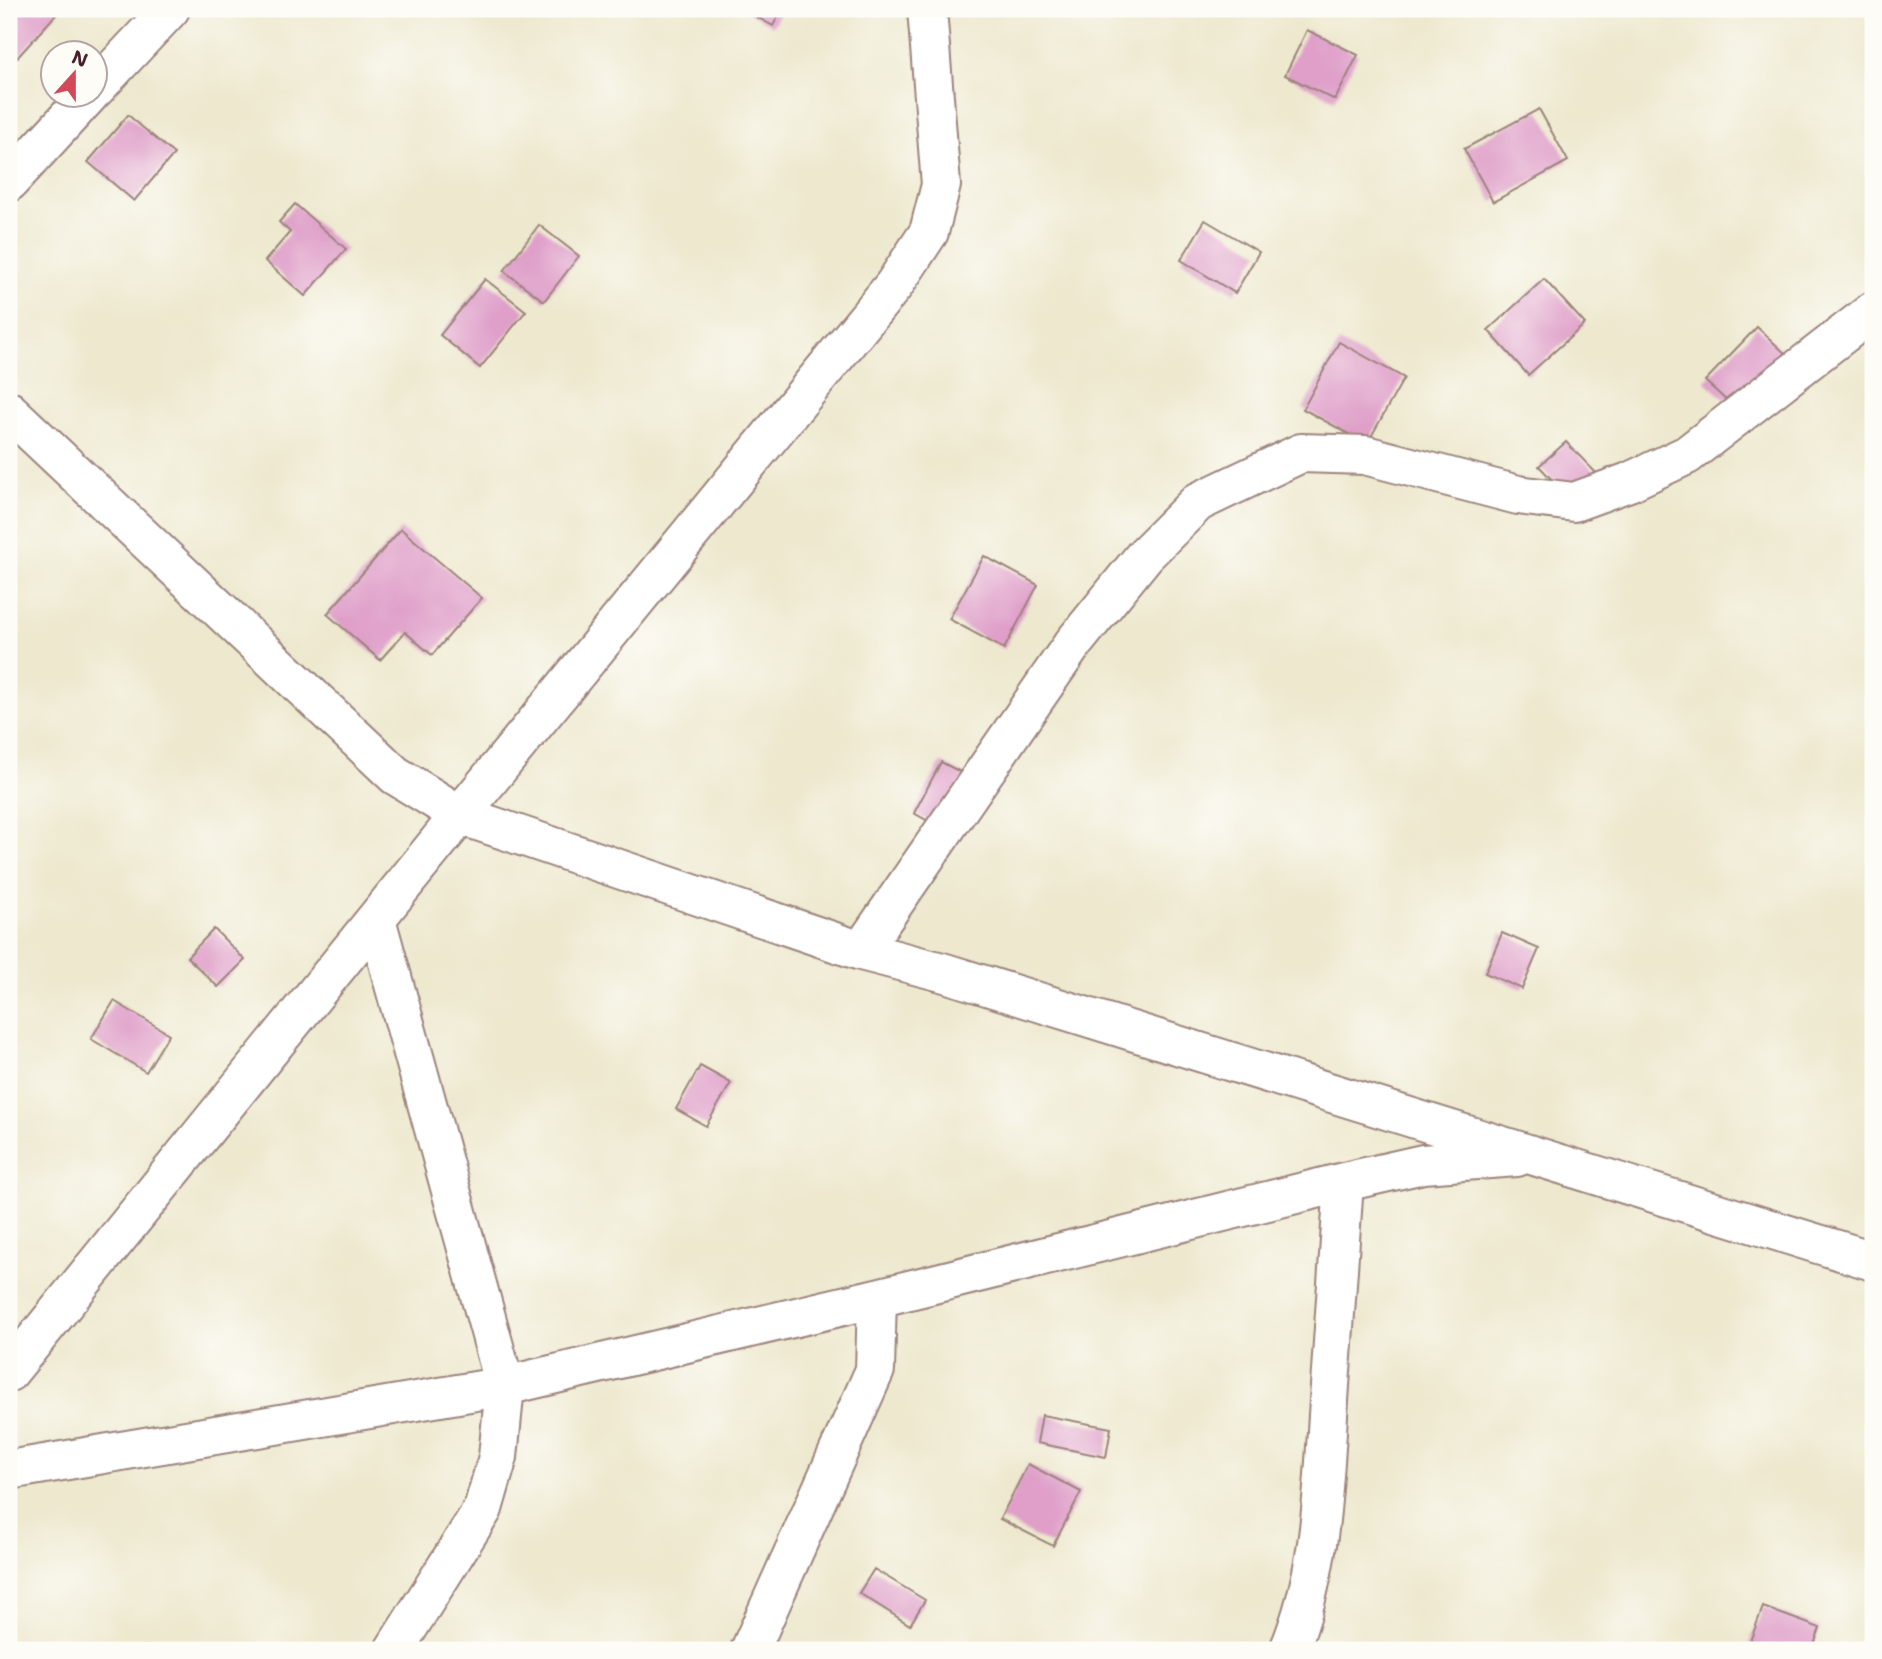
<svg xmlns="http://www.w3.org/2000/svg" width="1882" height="1659" font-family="'Shantell Sans',sans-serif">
  <rect width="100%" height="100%" fill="#fdfcf7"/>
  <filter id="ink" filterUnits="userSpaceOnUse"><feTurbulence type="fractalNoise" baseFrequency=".0143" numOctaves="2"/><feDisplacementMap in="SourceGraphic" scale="14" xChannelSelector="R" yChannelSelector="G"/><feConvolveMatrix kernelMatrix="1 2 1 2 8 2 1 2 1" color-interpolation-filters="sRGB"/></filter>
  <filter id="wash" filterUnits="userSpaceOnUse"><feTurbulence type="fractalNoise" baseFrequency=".00686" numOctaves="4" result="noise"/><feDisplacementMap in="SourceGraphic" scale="28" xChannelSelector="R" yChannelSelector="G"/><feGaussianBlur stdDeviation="1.57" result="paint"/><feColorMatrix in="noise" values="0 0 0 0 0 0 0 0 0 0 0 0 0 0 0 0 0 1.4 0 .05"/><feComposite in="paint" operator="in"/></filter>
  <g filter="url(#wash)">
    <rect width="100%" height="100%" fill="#ede8ce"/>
    <g id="blocks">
      <!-- building -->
      <path fill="#df9fc9" d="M9 9H59L60 10 17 58 9 50Z
        M742 9H782L773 26Z
        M1307 30 1358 55 1335 100 1285 75Z
        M1539 109 1568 161 1493 202 1464 149Z
        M128 115 174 154 134 201 88 162Z
        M295 204 346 249 305 296 265 261 290 232 279 222Z
        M1205 220 1259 252 1235 293 1181 260Z
        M539 225 579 256 544 301 504 271Z
        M485 279 526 311 480 368 440 335Z
        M1544 279 1585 324 1528 375 1488 330Z
        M1757 327 1790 358 1739 412 1705 381Z
        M1339 342 1404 378 1367 444 1303 409Z
        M1566 442 1599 476 1572 501 1539 466Z
        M401 529 482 598 432 655 405 632 380 660 327 614Z
        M984 556 1038 585 1004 649 949 619Z
        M941 762 972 778 944 830 914 813Z
        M214 929 245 960 218 987 187 957Z
        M1502 933 1539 949 1522 989 1485 973Z
        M114 1001 169 1034 146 1072 91 1039Z
        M700 1066 731 1083 706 1126 676 1109Z
        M1042 1415 1111 1428 1106 1457 1037 1443Z
        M1028 1464 1081 1492 1053 1546 1000 1519Z
        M874 1569 925 1600 910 1625 859 1593Z
        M1763 1607 1820 1628 1812 1650H1768L1749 1644Z
        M143 1646 170 1648V1650H142Z"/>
    </g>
  </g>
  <g filter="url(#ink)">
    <use href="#blocks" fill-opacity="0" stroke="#9c847c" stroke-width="2"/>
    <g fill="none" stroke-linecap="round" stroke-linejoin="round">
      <defs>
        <path id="minor" d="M94 90 170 9
          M9 182 90 94
          M9 411 395 775 460 815 861 951 942 972 1873 1261
          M376 919 505 1386 498 1457 483 1509 394 1650
          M861 951 1072 645 1145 555 1198 502 1301 453 1365 455 1518 495 1574 502 1629 482 1687 455 1873 311
          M9 1372 460 815 894 285 929 232 941 185 927 9
          M9 1470 505 1386 877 1298 1344 1182 1423 1164 1517 1157
          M750 1650 875 1370 877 1298
          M1289 1650C1320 1576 1323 1495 1328 1415 1334 1338 1339 1260 1344 1182"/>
      </defs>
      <!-- minor casing -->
      <use href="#minor" stroke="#9c847c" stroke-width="42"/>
      <!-- minor -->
      <use href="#minor" stroke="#fff" stroke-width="38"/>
    </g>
  </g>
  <!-- margin -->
  <rect width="1882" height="1659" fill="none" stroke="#fdfcf7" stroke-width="35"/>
  <!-- north arrow -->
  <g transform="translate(74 74) rotate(21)"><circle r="33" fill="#fdfcf7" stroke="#b5a4a5" stroke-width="2"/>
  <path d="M0-5L12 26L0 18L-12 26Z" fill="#d1495b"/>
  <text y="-10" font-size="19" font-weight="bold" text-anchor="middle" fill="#4a1f2b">N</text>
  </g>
</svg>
